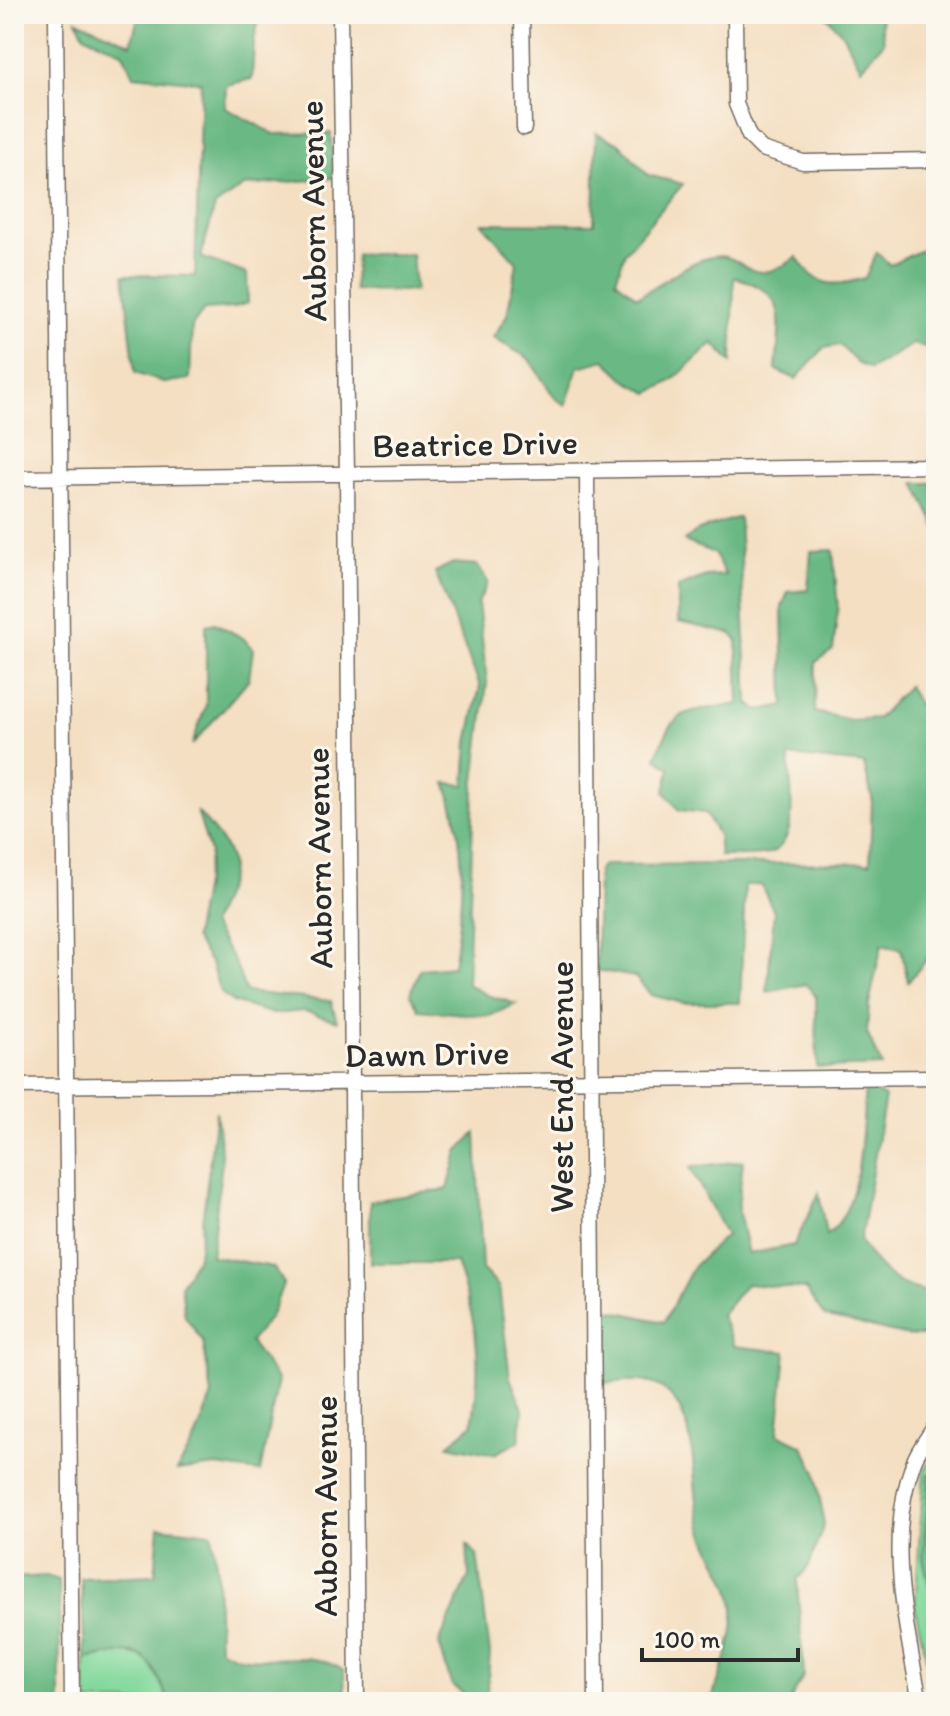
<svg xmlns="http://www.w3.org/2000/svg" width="950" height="1716" font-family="Itim,sans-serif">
  <rect width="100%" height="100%" fill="#fbf7ec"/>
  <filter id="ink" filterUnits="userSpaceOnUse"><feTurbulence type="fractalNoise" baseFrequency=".0125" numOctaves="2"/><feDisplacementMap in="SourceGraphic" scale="16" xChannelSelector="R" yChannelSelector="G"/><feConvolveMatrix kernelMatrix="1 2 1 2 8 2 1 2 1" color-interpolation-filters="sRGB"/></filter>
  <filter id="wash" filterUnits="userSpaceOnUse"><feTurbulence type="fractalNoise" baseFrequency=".006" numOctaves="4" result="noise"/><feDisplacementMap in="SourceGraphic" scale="32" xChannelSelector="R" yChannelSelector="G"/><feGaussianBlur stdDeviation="1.8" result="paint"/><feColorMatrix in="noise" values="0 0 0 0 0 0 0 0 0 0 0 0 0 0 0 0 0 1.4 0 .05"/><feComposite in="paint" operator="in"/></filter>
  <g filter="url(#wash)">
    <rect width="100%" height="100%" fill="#f4dfc3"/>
    <!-- green -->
    <path fill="#83d99c" stroke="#578264" stroke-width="2" d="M936 1452V1702L915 1608 924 1471Z
      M117 1653C156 1653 155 1671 169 1702H85V1659Z"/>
    <!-- forest -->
    <path fill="#6ab984" stroke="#4a7258" stroke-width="2" d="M139 14H260L254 41 252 79 226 85 225 108 274 134 331 133 333 178 244 186 215 206 201 257 247 274 248 303 232 308 204 310 192 326 190 379 165 383 135 373 124 275 195 276 201 82 134 75 122 52 84 35 77 20 131 44Z
      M824 14H880L884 42 861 68 841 32Z
      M596 133 619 143 648 175 683 184 625 252 616 280 637 297C659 286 684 264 707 258 748 247 743 295 797 257 816 287 832 288 865 278L877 252 890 265 923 249 936 275 933 349 913 344 870 369 857 363 840 345 824 348 796 379 776 370C779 320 792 293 734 277L732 363 713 343 672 381 649 393 627 381 605 360 578 367 566 405 555 398 528 358 493 338 507 315 517 263 482 223 594 224Z
      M356 254H412L415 291 354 290Z
      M915 483H936V527L934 522Z
      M739 517 748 702 758 711 784 705 782 607 788 592 808 590 811 551 833 550 838 609 833 650 816 662 815 712 851 720 878 718 908 686 923 713 936 716V798L931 822 936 859V938L928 958 908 982 901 949 882 944 869 1004 867 1033 882 1066 817 1068 816 997 806 984 767 992 774 911 761 885H745L740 1003H683L651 995 635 977 596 970 598 870 603 865 870 863 872 798 864 764 789 756C789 783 802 841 770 853 756 858 736 855 720 856L718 835 705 813 679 810 665 792 670 768 656 758C676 702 686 714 739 704L737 640 732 634 678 622V587L706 576 725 575 714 553 684 541 699 530Z
      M453 563 477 565 488 582 478 603 487 683 474 789 467 984 487 995 516 1004 489 1016 419 1010 410 994 420 969 453 966C463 904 468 843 446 783L465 785 468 742 480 686 435 572Z
      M215 623 243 638 253 649 249 679 192 745 206 705V625Z
      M197 811C241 862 238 863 211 924L235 963 246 992 331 1001 337 1021 304 1011 273 1014 233 1002 220 992 211 964 194 938 210 853Z
      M865 1086 885 1097 860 1241C883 1275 895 1287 936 1293V1336H908L824 1316 805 1289 746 1284 721 1315 734 1346 786 1352 778 1434 803 1446 816 1472 824 1525 809 1566 797 1580 804 1676 789 1702H711C721 1671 739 1633 733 1601 729 1575 709 1552 702 1527 689 1485 702 1426 667 1392 649 1375 624 1382 602 1383L605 1309 664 1322 693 1267 726 1235 690 1167 743 1161 738 1208 748 1254 794 1245 819 1193 826 1235C863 1211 862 1128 865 1086Z
      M216 1111 222 1161 211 1256 273 1267 284 1283 270 1317 250 1342 278 1380 260 1472 216 1466 177 1471 195 1439 212 1395 203 1342 185 1316 181 1285 198 1256Z
      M476 1133 482 1269 499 1287 510 1378 523 1409 519 1441 495 1454 448 1445 472 1425C483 1359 478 1326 456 1263H370V1201L448 1189 458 1151Z
      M936 1473V1616L923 1558 929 1474Z
      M159 1527 212 1533 217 1572 219 1648C259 1673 304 1643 344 1671L345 1702H169C145 1647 145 1647 85 1659L81 1578 155 1575Z
      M467 1545 477 1555 490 1653 486 1702H467V1697L451 1684 439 1643 469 1576Z
      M46 1576 59 1580 60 1702H14V1578Z"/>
  </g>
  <g filter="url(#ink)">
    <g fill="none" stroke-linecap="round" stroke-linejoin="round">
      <defs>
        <path id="minor" d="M56 14 72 1702
          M340 14 347 475 357 1702
          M522 14 524 128
          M735 14 736 104 749 136 762 149 803 162 936 160
          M587 472 596 1702
          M14 478 936 466
          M14 1086 936 1077
          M920 1702C906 1625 885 1537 914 1461 919 1448 929 1436 936 1424"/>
      </defs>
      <!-- minor casing -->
      <use href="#minor" stroke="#716a60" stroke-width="17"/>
      <!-- minor -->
      <use href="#minor" stroke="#fff" stroke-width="14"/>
    </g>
  </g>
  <g text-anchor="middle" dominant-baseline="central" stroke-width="6" stroke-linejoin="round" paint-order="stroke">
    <!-- street labels -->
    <g font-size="34" fill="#2b2b2b" stroke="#fbf7ec">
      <text transform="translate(313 211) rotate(-91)">Auborn Avenue</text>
      <text transform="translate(475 444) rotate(-1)">Beatrice Drive</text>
      <text transform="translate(319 858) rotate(-91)">Auborn Avenue</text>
      <text transform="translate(427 1054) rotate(-1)">Dawn Drive</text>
      <text transform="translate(561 1087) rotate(-90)">West End Avenue</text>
      <text transform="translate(325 1506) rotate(-90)">Auborn Avenue</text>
    </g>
  </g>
  <!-- margin -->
  <rect width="950" height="1716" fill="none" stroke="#fbf7ec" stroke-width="48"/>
  <!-- scale -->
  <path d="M642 1648v12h156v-12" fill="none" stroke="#2b2b2b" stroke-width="4"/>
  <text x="654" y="1648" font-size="24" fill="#2b2b2b" stroke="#fbf7ec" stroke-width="6" paint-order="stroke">100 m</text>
</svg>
